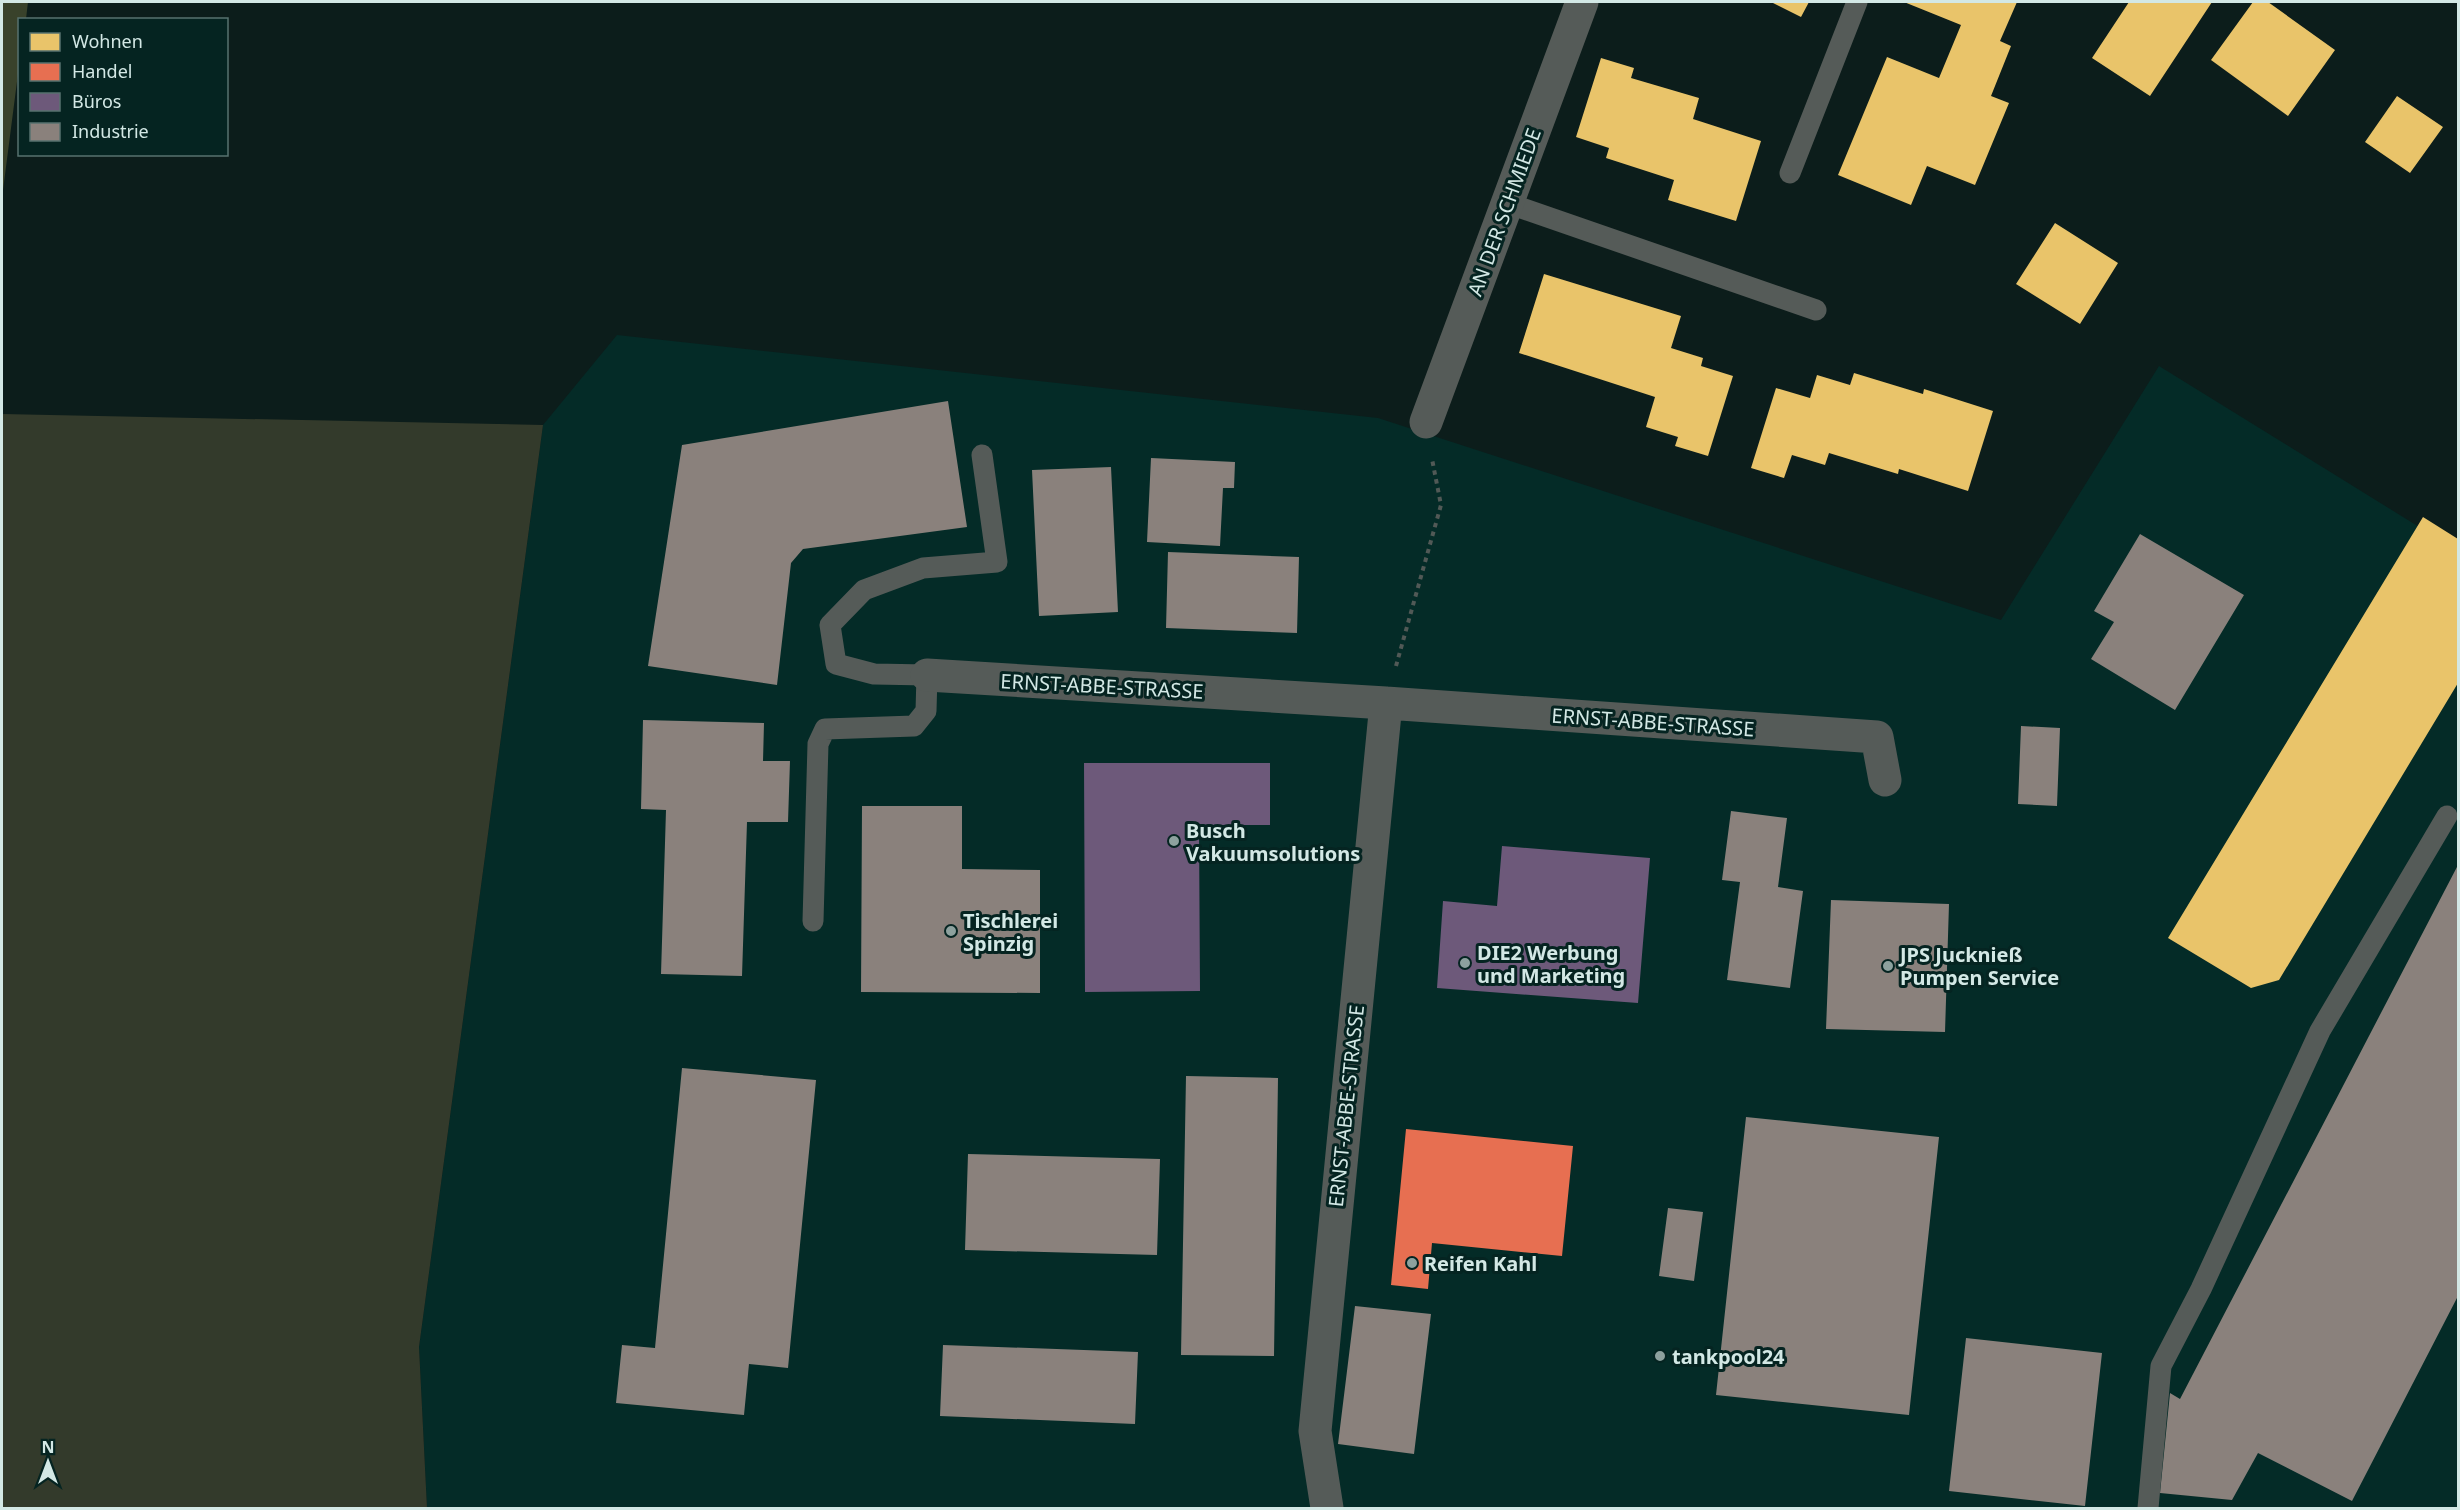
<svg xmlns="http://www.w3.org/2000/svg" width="2460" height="1510" font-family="'Noto Sans',sans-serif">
  <rect width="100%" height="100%" fill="#0c1d1b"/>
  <!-- built -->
  <path fill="#042b27" d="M617 335 1378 418 2001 620 2159 366 2458 551V1508H427L419 1347 543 425Z"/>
  <!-- green -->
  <path fill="#333a2b" d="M2 414 543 425 419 1347 427 1508H2Z"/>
  <!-- forest -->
  <path fill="#39422b" d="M2 2H28L26 19 20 20 19 66 2 198Z"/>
  <!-- homes -->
  <path fill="#e9c46a" d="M1771 2H1809L1801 17Z
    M1904 2H2017L2000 41 2011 46 1991 96 2009 103 1975 185 1927 166 1911 205 1838 175 1887 57 1939 78 1961 25Z
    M2129 2H2212L2150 96 2092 58Z
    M2253 2H2268L2335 50 2288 116 2211 60Z
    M1601 58 1634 68 1631 78 1699 98 1693 119 1761 141 1736 221 1668 200 1674 180 1606 158 1609 148 1576 137Z
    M2397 96 2443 127 2410 173 2365 142Z
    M2055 223 2118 263 2080 324 2016 284Z
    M1544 274 1681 316 1671 348 1703 358 1701 366 1733 376 1708 456 1675 446 1678 437 1646 427 1655 397 1519 353Z
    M1854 373 1923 394 1924 389 1993 411 1968 491 1899 469 1898 474 1829 453 1825 465 1792 455 1784 478 1751 468 1776 388 1810 398 1817 375 1850 385Z
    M2423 517 2458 539V683L2279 980 2251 988 2168 938Z"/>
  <!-- shops -->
  <path fill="#e76f51" d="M1406 1129 1573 1146 1562 1256 1432 1243 1428 1289 1391 1285Z"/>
  <!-- offices -->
  <path fill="#6d597a" d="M1084 763H1270V825H1199L1200 991 1085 992Z
    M1502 846 1650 858 1638 1003 1437 988 1443 901 1497 906Z"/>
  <!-- industry -->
  <path fill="#8a817c" d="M948 401 967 527 803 549 791 563 777 685 648 666 682 445Z
    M1151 458 1235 462 1234 488H1223L1220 546 1147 542Z
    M1111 467 1118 612 1039 616 1032 470Z
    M2140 534 2244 595 2175 710 2091 659 2114 622 2094 611Z
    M1168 552 1299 557 1297 633 1166 628Z
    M643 720 764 723 763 761H790L788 822H747L742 976 661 974 666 810 641 809Z
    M2021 726 2060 728 2057 806 2018 804Z
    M862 806H962V869L1040 870V993L861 992Z
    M1731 811 1787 818 1778 887 1803 891 1790 988 1727 980 1740 882 1722 880Z
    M2458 865V1296L2352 1501 2258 1453 2232 1500 2160 1493 2170 1393 2180 1399Z
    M1831 900 1949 904 1945 1032 1826 1029Z
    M682 1068 816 1080 788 1368 749 1364 744 1415 616 1403 622 1345 655 1348Z
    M1186 1076 1278 1078 1274 1356 1181 1355Z
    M1746 1117 1939 1137 1909 1415 1716 1395Z
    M968 1154 1160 1159 1157 1255 965 1250Z
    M1668 1208 1703 1212 1694 1281 1659 1276Z
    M1355 1306 1431 1314 1414 1454 1338 1444Z
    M1966 1338 2102 1353 2085 1506 1949 1491Z
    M943 1345 1138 1352 1135 1424 940 1416Z"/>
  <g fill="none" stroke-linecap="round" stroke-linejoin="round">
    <!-- path -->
    <path stroke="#515956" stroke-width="4" stroke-dasharray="4.5 4.5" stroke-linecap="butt" d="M1396 666 1441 505 1432 459"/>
    <!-- service -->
    <path stroke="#555b58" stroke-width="21" d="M1790 173 1857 2
      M1507 203 1816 310
      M813 921 818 744 825 729 914 726 926 711 927 675 874 674 836 664 830 625 864 590 923 568 997 562 982 455
      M2148 1508 2161 1366 2201 1289 2320 1031 2447 816"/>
    <!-- minor -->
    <path stroke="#555b58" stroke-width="33" d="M1426 422 1582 2
      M927 675 1386 703 1877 737 1885 780
      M1327 1508 1315 1431 1386 703"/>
  </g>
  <!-- markers -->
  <g fill="#8da19e" stroke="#052421" stroke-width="2">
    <circle cx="1174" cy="841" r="6"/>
    <circle cx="951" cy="931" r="6"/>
    <circle cx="1465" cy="963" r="6"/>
    <circle cx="1888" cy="966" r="6"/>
    <circle cx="1412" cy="1263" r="6"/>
    <circle cx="1660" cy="1356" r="6"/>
  </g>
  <g text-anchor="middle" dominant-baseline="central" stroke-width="6" stroke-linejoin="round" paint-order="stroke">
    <!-- street labels -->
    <g font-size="20" fill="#d3e8e5" stroke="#052421">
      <text transform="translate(1504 212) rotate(-70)">AN DER SCHMIEDE</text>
      <text transform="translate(1102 686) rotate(3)">ERNST-ABBE-STRASSE</text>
      <text transform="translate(1653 722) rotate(4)">ERNST-ABBE-STRASSE</text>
      <text transform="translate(1346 1106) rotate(-84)">ERNST-ABBE-STRASSE</text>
    </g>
    <!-- poi labels -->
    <g font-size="20" font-weight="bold" fill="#d3e8e5" stroke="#052421" text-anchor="start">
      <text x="1186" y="830">Busch<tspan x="1186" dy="23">Vakuumsolutions</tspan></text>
      <text x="963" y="920">Tischlerei<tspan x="963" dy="23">Spinzig</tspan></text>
      <text x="1477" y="952">DIE2 Werbung<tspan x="1477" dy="23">und Marketing</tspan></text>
      <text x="1900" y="954">JPS Jucknieß<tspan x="1900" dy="23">Pumpen Service</tspan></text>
      <text x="1424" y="1263">Reifen Kahl</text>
      <text x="1672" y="1356">tankpool24</text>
    </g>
  </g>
  <!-- border -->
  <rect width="2460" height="1510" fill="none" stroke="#d3e8e5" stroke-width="6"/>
  <!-- legend -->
  <rect x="18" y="18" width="210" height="138" fill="#052421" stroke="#57726f" stroke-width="1.5"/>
  <rect x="30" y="33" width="30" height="18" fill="#e9c46a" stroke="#57726f" stroke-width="1.5"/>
  <text x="72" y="48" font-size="18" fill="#d3e8e5">Wohnen</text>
  <rect x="30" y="63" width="30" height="18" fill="#e76f51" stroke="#57726f" stroke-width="1.5"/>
  <text x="72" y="78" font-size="18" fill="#d3e8e5">Handel</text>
  <rect x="30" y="93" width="30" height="18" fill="#6d597a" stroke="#57726f" stroke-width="1.5"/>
  <text x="72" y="108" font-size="18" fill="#d3e8e5">Büros</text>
  <rect x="30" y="123" width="30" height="18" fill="#8a817c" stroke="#57726f" stroke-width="1.5"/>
  <text x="72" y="138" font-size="18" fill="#d3e8e5">Industrie</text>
  <!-- north arrow -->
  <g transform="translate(48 1462)" stroke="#052421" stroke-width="4.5" paint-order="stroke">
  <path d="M0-4.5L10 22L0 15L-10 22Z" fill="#d3e8e5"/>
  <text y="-9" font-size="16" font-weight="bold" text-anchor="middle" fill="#d3e8e5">N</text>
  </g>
</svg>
